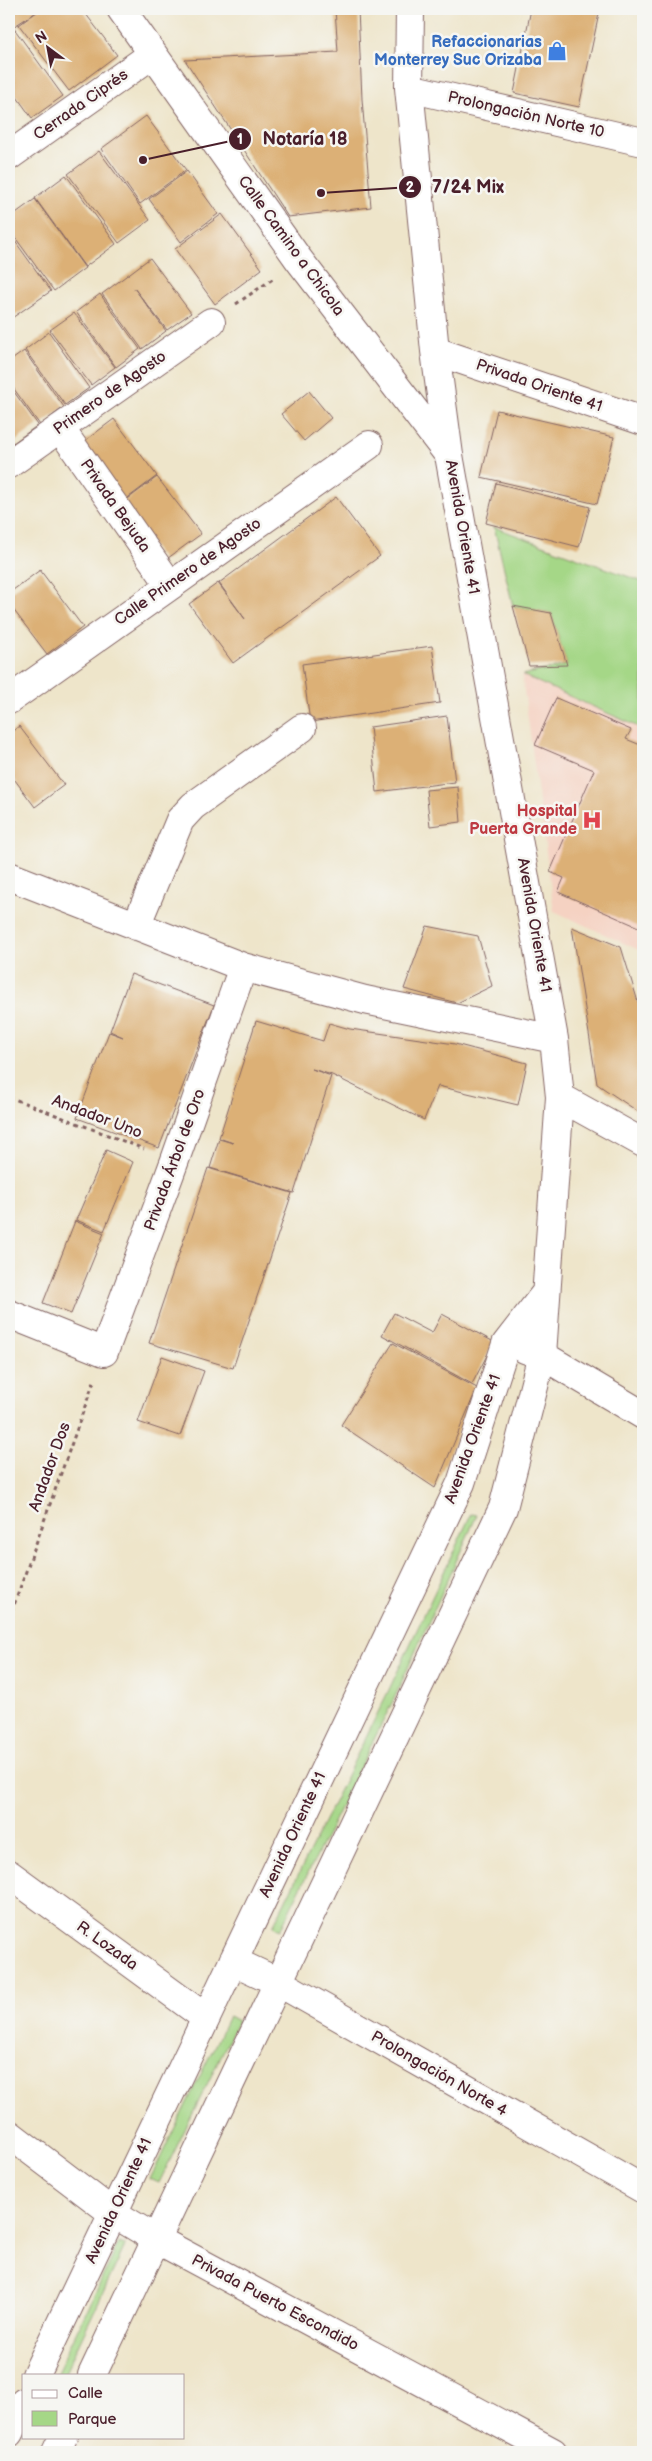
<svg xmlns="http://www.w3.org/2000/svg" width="652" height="2461" font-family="'Balsamiq Sans',sans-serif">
  <rect width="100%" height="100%" fill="#f6f6f2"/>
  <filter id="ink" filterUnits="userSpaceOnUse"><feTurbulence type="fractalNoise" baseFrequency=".02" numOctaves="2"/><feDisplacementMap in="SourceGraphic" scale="10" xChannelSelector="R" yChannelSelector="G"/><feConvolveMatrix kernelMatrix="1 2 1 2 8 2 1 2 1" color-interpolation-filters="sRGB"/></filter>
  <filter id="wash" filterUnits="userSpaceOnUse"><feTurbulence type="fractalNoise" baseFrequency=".0096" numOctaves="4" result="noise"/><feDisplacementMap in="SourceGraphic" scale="20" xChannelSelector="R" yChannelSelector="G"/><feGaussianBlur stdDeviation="1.12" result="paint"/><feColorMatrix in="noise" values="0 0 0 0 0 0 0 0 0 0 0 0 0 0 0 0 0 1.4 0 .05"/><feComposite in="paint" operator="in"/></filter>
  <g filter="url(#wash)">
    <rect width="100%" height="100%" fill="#eee5ca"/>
    <!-- built -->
    <path fill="#f5d2c2" d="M522 675 643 729V952L554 911Z"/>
    <!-- green -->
    <path fill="#a5d787" stroke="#787b59" d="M494 527 643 582V729L522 675 567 665 551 613 513 606Z
      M471 1514 477 1515 394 1699 280 1930 273 1926 386 1696Z
      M229 2016 238 2021 159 2183 150 2179Z
      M119 2243 125 2246 64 2375H56Z"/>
    <g id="blocks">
      <!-- building -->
      <path fill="#dcb076" d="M9 9H82L117 55 69 91 19 25 38 11 13 27 63 96 32 118 9 86Z
        M335 9H358L362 99 371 207 288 217 185 60 338 52Z
        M531 9H600L579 107 514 93Z
        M146 116 186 170 140 204 101 149Z
        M99 151 150 220 119 243 68 174Z
        M187 171 218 214 181 242 149 199Z
        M66 175 116 244 85 267 35 198Z
        M35 199 85 268 54 291 9 229V218Z
        M222 214 262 269 215 304 175 249Z
        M9 233 51 291 9 320Z
        M150 258 191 313 167 330 134 288 166 331 142 349 102 294Z
        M100 294 140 349 116 367 76 312Z
        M74 313 115 367 91 385 50 330Z
        M49 332 89 388 65 405 25 350Z
        M24 351 64 407 40 425 9 382V362Z
        M9 385 38 425 13 443 9 436Z
        M309 391 331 418 304 441 281 414Z
        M497 410 614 437 597 504 481 477Z
        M114 419 157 476 121 503 78 446Z
        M157 477 201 534 164 561 121 504Z
        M496 483 590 507 579 547 486 523Z
        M336 497 380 556 233 663 189 604 218 583 245 619 219 583Z
        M40 570 83 627 47 654 9 604V593Z
        M513 606 551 613 567 665 529 666Z
        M432 646 440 703 310 722 302 664Z
        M556 698 631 730 626 739 643 746V929L558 892 564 878 550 872 594 770 535 745Z
        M447 716 455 782 377 792 370 727Z
        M19 726 64 785 35 807 9 772V734Z
        M458 787 461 822 430 826 426 790Z
        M427 926 478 936 492 986 457 1003 404 989Z
        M572 927 621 947 643 1018V1115L597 1084Z
        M131 974 214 1005 159 1148 77 1118 109 1032 123 1037 110 1031Z
        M256 1021 323 1041 329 1023 350 1029 455 1044 527 1063 518 1105 438 1086 424 1120 332 1075 312 1069 331 1076 294 1193 210 1168 219 1139 233 1143 219 1138Z
        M106 1150 133 1162 104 1231 76 1220Z
        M208 1168 292 1193 233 1368 149 1343Z
        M75 1221 104 1233 71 1314 43 1303Z
        M394 1313 432 1333 442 1314 494 1342 472 1384 382 1335Z
        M393 1343 477 1388 435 1488 341 1425Z
        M162 1356 204 1371 180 1436 138 1422Z"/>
    </g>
  </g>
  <g filter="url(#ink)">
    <use href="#blocks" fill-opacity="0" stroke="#836463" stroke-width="1"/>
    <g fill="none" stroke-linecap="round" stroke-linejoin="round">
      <defs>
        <path id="minor" d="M121 9 299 260 448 454
          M409 88 643 142
          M9 156 153 54
          M435 351 643 421
          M60 428 170 585
          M9 464 211 322
          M9 700 369 445
          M9 876 243 967 365 1000 554 1039
          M136 926 180 820 193 806 302 728
          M560 1097 643 1143
          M9 1314 104 1352 175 1160 243 967
          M525 1349 542 1355 643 1415
          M9 1874 206 2018
          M233 1961 278 1982 643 2189
          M9 2134 113 2213 156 2239 553 2452
          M36 2375 461 1483 506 1344 544 1295
          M92 2375 503 1508 542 1355 560 1097 554 1039 449 455 435 351 409 88 410 9
          M9 2433 24 2402
          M56 2452 63 2437"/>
      </defs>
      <!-- minor casing -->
      <use href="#minor" stroke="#836463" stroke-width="30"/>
      <!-- path -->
      <path stroke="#836463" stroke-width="3" stroke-dasharray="4 4" stroke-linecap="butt" d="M236 304 274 278
        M9 1097 144 1149
        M9 1619 94 1381"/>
      <!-- minor -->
      <use href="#minor" stroke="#fff" stroke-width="28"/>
    </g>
  </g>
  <!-- icons -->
  <defs>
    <symbol id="shop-bare" viewBox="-9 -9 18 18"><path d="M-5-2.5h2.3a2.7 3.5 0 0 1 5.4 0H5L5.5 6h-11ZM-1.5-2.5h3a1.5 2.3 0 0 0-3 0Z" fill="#3f7fe0" stroke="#f6f6f2" stroke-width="2.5" paint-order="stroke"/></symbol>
    <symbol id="hospital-bare" viewBox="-9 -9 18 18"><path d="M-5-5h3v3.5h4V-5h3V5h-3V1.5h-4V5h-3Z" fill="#e0444e" stroke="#f6f6f2" stroke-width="2.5" paint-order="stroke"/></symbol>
  </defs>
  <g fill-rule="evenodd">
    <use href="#shop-bare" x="543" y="37" width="28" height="28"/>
    <use href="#hospital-bare" x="578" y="806" width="28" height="28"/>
  </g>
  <g text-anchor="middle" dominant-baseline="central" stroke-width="5" stroke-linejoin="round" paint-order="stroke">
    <!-- shop labels -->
    <g font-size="16" font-weight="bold" fill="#366cbe" stroke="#f6f6f2" text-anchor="end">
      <text x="542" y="42">Refaccionarias<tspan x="542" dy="18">Monterrey Suc Orizaba</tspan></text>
    </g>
    <!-- street labels -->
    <g font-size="16" fill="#4a1f2b" stroke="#f6f6f2">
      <text transform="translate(81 105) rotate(-35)">Cerrada Ciprés</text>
      <text transform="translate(526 115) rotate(13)">Prolongación Norte 10</text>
      <text transform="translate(291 246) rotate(54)">Calle Camino a Chicola</text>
      <text transform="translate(539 386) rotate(19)">Privada Oriente 41</text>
      <text transform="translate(110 393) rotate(-35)">Primero de Agosto</text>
      <text transform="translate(115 506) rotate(55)">Privada Bejuda</text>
      <text transform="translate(462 527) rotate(80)">Avenida Oriente 41</text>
      <text transform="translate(188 572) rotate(-35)">Calle Primero de Agosto</text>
      <text transform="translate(534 925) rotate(80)">Avenida Oriente 41</text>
      <text transform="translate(97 1117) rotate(21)">Andador Uno</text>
      <text transform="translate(175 1160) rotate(-70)">Privada Árbol de Oro</text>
      <text transform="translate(473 1439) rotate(-70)">Avenida Oriente 41</text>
      <text transform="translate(50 1467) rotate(-70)">Andador Dos</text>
      <text transform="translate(293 1835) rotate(-65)">Avenida Oriente 41</text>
      <text transform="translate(107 1946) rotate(36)">R. Lozada</text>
      <text transform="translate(439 2074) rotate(30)">Prolongación Norte 4</text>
      <text transform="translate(119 2201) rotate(-65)">Avenida Oriente 41</text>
      <text transform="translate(275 2303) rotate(28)">Privada Puerto Escondido</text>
    </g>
    <!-- health labels -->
    <g font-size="16" font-weight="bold" fill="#be3a42" stroke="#f6f6f2" text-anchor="end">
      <text x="577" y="811">Hospital<tspan x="577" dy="18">Puerta Grande</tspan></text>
    </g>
  </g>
  <!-- callouts -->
  <path fill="none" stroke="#4a1f2b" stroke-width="2" d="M143 160L240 139M321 193L410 187"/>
  <g fill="#4a1f2b" stroke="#f6f6f2" stroke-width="2">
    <circle cx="143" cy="160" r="5"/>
    <circle cx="321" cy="193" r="5"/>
    <circle cx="240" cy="139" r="12"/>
    <circle cx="410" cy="187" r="12"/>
  </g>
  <g font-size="15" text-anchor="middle" font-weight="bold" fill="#fff">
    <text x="240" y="144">1</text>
    <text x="410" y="192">2</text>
  </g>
  <g font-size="18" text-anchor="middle" font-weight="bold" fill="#4a1f2b" stroke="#f6f6f2" stroke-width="5" stroke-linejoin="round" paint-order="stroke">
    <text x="305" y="145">Notaría 18</text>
    <text x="468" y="193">7/24 Mix</text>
  </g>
  <!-- margin -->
  <rect width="652" height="2461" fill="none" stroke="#f6f6f2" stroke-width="30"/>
  <!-- legend -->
  <rect x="22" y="2374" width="162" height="65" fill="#f6f6f2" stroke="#b1a0a2"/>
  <rect x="32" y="2390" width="25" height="8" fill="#ffffff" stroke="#b1a0a2"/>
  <text x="68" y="2398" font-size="15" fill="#4a1f2b">Calle</text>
  <rect x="32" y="2411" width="25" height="15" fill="#a5d787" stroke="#b1a0a2"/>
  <text x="68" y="2424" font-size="15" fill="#4a1f2b">Parque</text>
  <!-- north arrow -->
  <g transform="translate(48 48) rotate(328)" stroke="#f6f6f2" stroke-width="4" paint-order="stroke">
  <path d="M0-4L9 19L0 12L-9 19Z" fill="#4a1f2b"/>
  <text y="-8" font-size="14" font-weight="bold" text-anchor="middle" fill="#4a1f2b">N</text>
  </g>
</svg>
